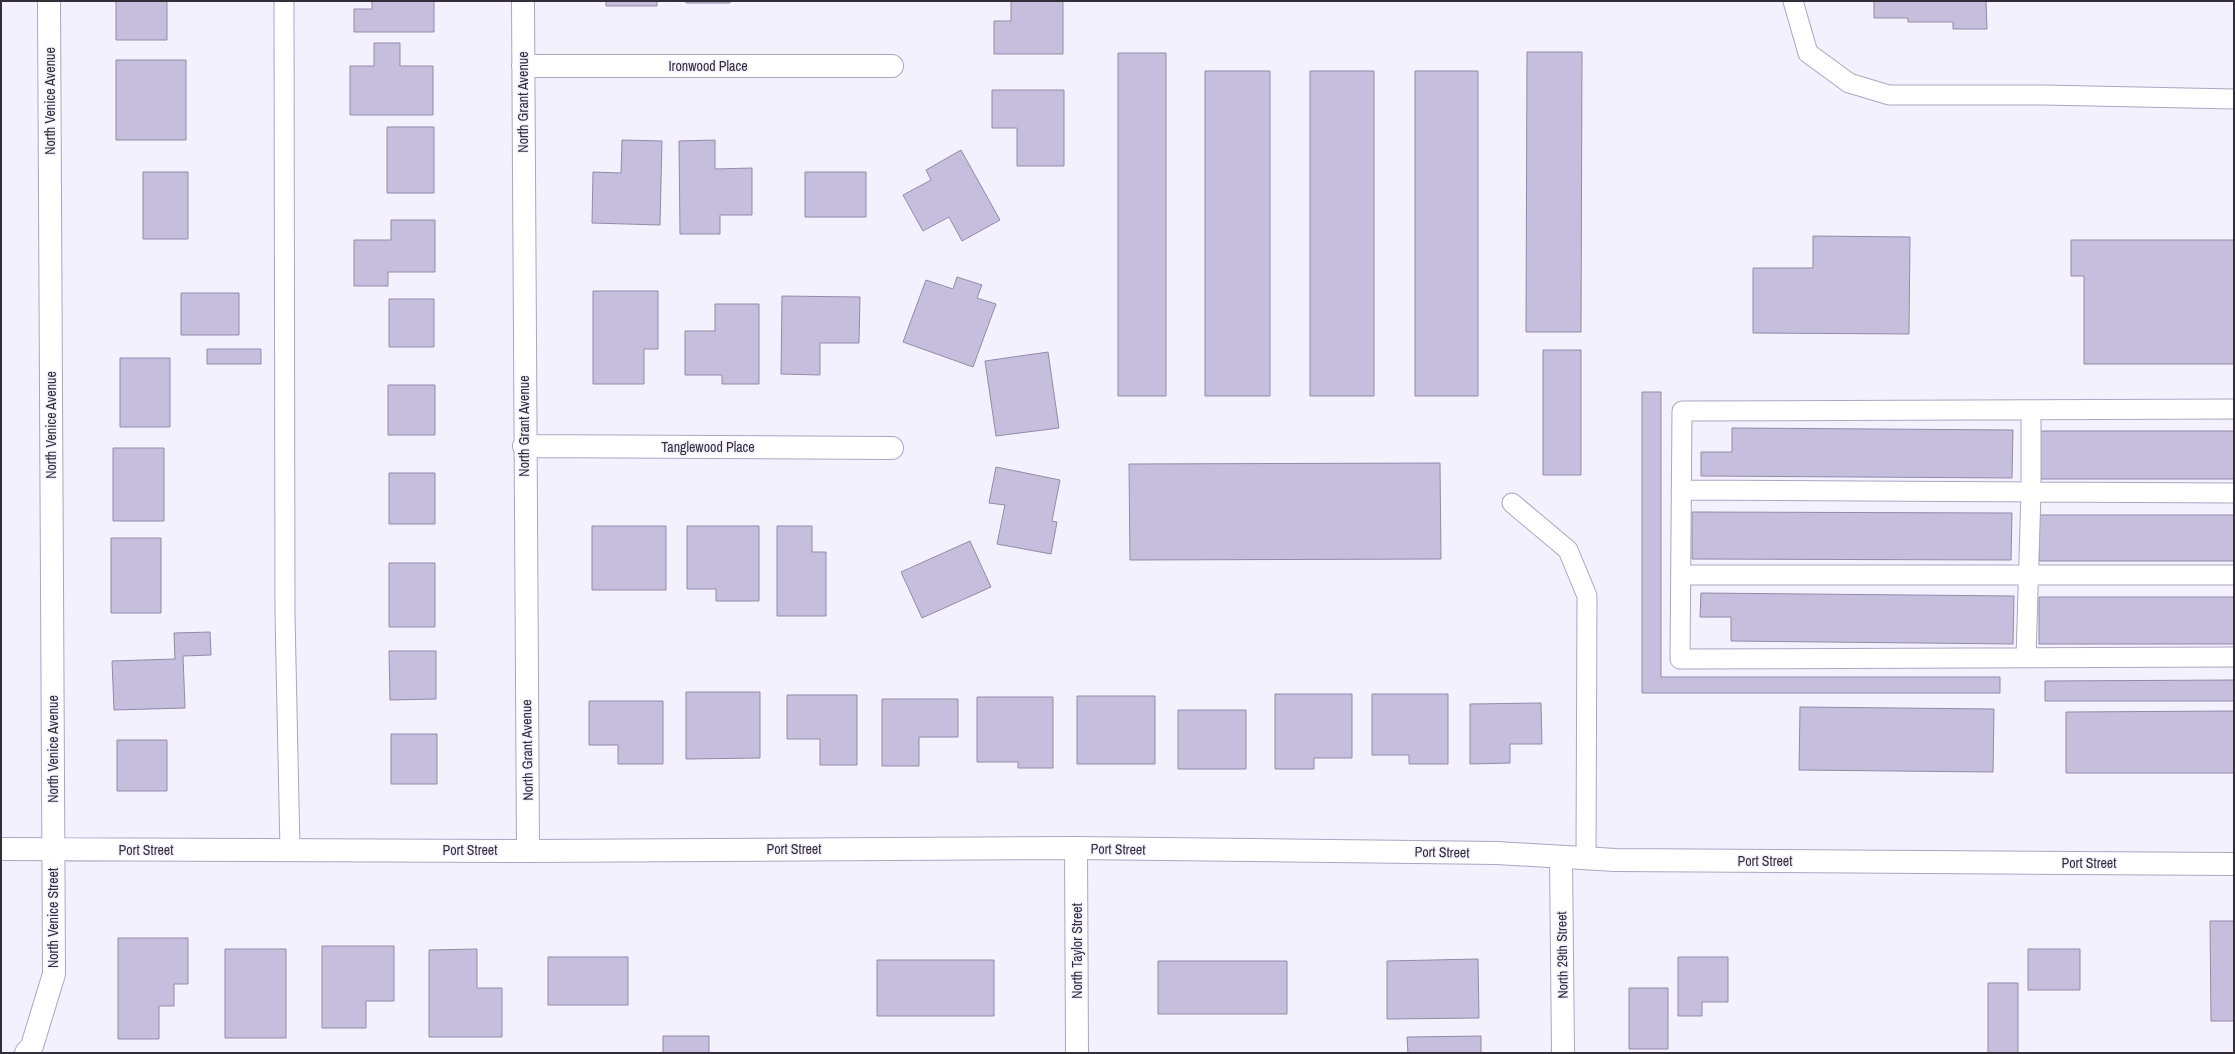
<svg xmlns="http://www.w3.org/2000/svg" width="2235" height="1054" font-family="'Archivo Narrow',sans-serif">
  <rect width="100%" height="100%" fill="#f4f1fe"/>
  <!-- building -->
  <path fill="#c5bedd" stroke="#928ba8" d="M116 1H167V40H116Z
    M372 1H434V32H354V9H372Z
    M606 1H657V6H606Z
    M686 1H730V3H686Z
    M1011 1H1063V54H994V21H1011Z
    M1874 1H1986L1987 29H1953V22H1908V18H1874Z
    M374 43H400V66H433V115H350V66H374Z
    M1527 52H1582L1581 332H1526Z
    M1118 53H1166V396H1118Z
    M116 60H186V140H116Z
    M1205 71H1270V396H1205Z
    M1310 71H1374V396H1310Z
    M1415 71H1478V396H1415Z
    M992 90H1064V166H1017V128H992Z
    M387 127H434V193H387Z
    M622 140 662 141 660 225 592 223 593 172 621 173Z
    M715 140V169L752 168V215H720V234H680L679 141Z
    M961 150 1000 220 962 241 949 217 923 231 903 195 931 180 926 170Z
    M143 172H188V239H143Z
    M805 172H866V217H805Z
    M391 220H435V272H388V286H354V240H391Z
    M1813 236 1910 237 1909 334 1753 333V268H1813Z
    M2071 240H2234V364H2084V276H2071Z
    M957 277 982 285 977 298 996 304 973 367 903 342 926 280 953 289Z
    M593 291H658V349H644V384H593Z
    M181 293H239V335H181Z
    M782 296 860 297 859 343H820V375L781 374Z
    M389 299H434V347H389Z
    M715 304H759V384H722V375H685V331H715Z
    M207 349H261V364H207Z
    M1543 350H1581V475H1543Z
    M1048 352 1059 428 996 436 985 361Z
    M120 358H170V427H120Z
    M388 385H435V435H388Z
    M1642 392H1661V677H2000V693H1642Z
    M1732 428 2013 430 2012 478 1701 476V452H1732Z
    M2039 431H2234V479H2039Z
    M113 448H164V521H113Z
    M1440 463 1441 559 1130 560 1129 464Z
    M996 467 1060 480 1052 521 1057 522 1051 554 997 544 1005 505 989 503Z
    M389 473H435V524H389Z
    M1692 512 2012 513 2011 560 1692 559Z
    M2039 515H2234V561H2039Z
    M592 526H666V590H592Z
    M687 526H759V601H716V589H687Z
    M777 526H812V552H826V616H777Z
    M111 538H161V613H111Z
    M970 541 991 587 922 618 901 572Z
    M389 563H435V627H389Z
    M1701 593 2014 596 2013 644 1731 641V617H1700Z
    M2039 597H2234V644H2039Z
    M210 632 211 655 183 656 185 708 114 710 112 661 175 659 174 633Z
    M389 651H436V699L390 700Z
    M2234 680V701H2045V681Z
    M686 692H760V758L686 759Z
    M1275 694H1352V758H1314V769H1275Z
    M1372 694H1448V764H1409V755H1372Z
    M787 695H857V765H820V739H787Z
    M1077 696H1155V764H1077Z
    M977 697H1053V768H1018V762H977Z
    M882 699H958V737H919V766H882Z
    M589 701H663V764H618V745H589Z
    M1541 703 1542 744H1510V763L1470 764V704Z
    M1800 707 1994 709 1993 772 1799 770Z
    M1178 710H1246V769H1178Z
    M2234 711V773H2066V712Z
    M391 734H437V784H391Z
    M117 740H167V791H117Z
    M2210 921H2234V1021H2211Z
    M118 938H188V984H174V1006H159V1039H118Z
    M322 946H394V1001H366V1028H322Z
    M225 949H286V1038H225Z
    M477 949V988H502V1037H429V950Z
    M2028 949H2080V990H2028Z
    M548 957H628V1005H548Z
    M1678 957H1728V1002H1702V1016H1678Z
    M1478 959 1479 1018 1387 1019V961Z
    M877 960H994V1016H877Z
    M1158 961H1287V1014H1158Z
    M1988 983H2018V1053H1988Z
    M1629 988H1668V1049H1629Z
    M663 1036H709V1053H663Z
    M1481 1036V1053H1408L1407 1037Z"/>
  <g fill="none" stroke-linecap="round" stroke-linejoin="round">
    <defs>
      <path id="lane" d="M284 1 285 615 290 850
        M1793 1 1808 53 1849 83 1889 95H2044L2234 99
        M2234 409 1682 411 1680 659 2234 657
        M1681 490 2234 493
        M1512 503 1568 550 1587 596 1586 858
        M1681 575H2234
        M2026 658 2031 492V410"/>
      <path id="street" d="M523 1 528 851
        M523 66H892
        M524 446 892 448
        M1076 848 1077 1053
        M1 849 528 851 1076 848 1497 853 1615 860 2234 864
        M1561 857 1563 1053
        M26 1053 32 1046 54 974 49 1"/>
    </defs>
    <!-- lane casing -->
    <use href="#lane" stroke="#aca5c3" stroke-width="21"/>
    <!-- street casing -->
    <use href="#street" stroke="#aca5c3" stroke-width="24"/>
    <!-- lane -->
    <use href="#lane" stroke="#fff" stroke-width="19"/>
    <!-- street -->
    <use href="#street" stroke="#fff" stroke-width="22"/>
  </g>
  <g text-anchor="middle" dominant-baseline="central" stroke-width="3" stroke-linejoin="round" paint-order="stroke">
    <!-- street labels -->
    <g font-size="14" fill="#312e3a" stroke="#f4f1fe">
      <text x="708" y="66">Ironwood Place</text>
      <text transform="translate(50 101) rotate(-90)">North Venice Avenue</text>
      <text transform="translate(523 102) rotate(-90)">North Grant Avenue</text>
      <text transform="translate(51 425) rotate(-90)">North Venice Avenue</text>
      <text transform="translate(524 426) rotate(-90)">North Grant Avenue</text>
      <text x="708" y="447">Tanglewood Place</text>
      <text transform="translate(53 749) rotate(-90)">North Venice Avenue</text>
      <text transform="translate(527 750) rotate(-91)">North Grant Avenue</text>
      <text x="794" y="849">Port Street</text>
      <text transform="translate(1118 849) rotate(1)">Port Street</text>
      <text x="146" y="850">Port Street</text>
      <text x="470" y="850">Port Street</text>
      <text transform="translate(1442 852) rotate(1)">Port Street</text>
      <text x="1765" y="861">Port Street</text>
      <text x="2089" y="863">Port Street</text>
      <text transform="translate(53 918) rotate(-90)">North Venice Street</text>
      <text transform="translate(1077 951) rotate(-90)">North Taylor Street</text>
      <text transform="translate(1562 955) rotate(-91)">North 29th Street</text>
    </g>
  </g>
  <!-- border -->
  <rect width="2235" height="1054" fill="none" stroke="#312e3a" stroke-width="4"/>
</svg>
